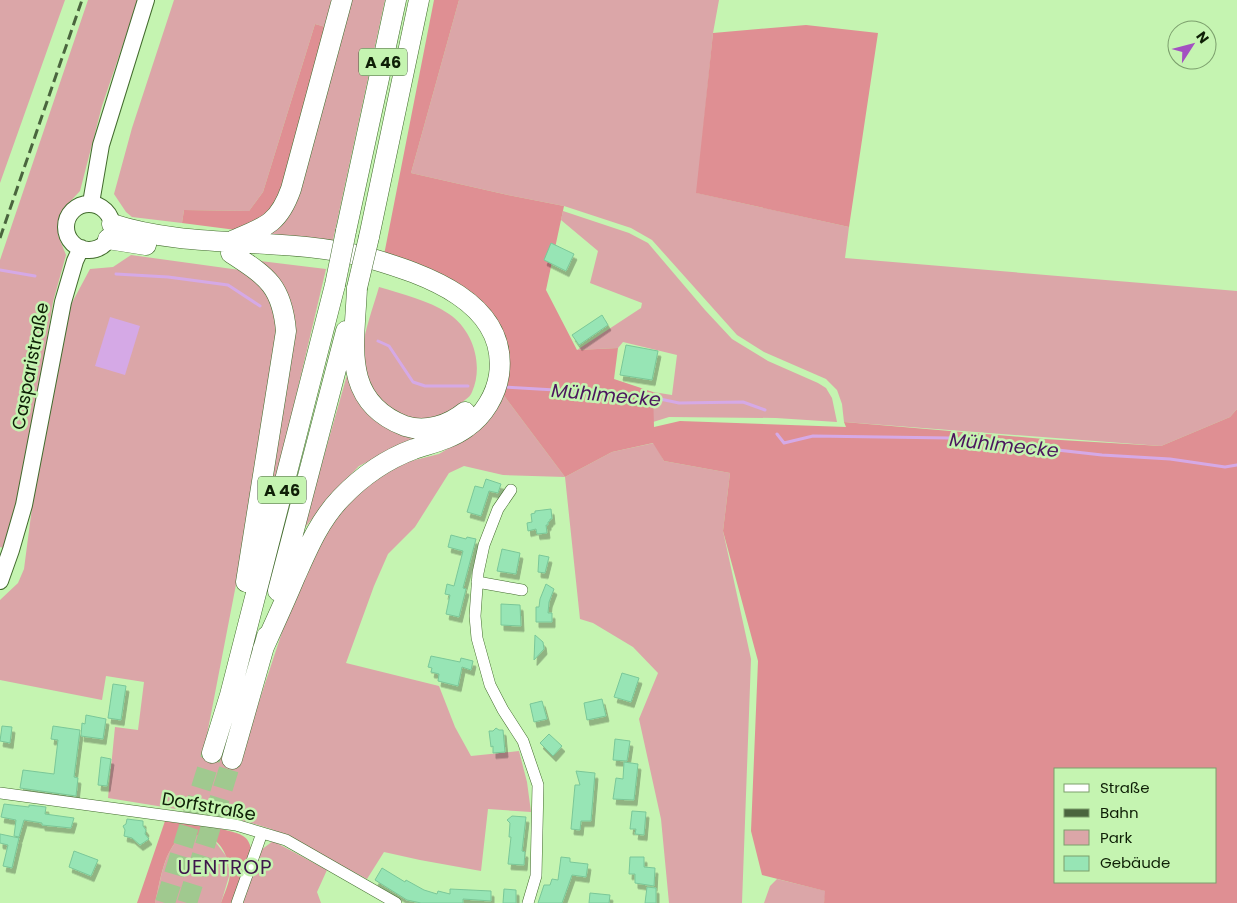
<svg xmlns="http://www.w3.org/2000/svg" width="1237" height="903" font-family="Poppins,sans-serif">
  <defs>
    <filter id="shadow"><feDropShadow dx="3" dy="5.5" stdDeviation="0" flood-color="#0004"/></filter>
  </defs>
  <rect width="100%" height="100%" fill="#c5f4b1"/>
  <!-- green -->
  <path fill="#dba6a8" d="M0 0H65L0 183Z
    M88 0H138L102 106 80 191 63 209 58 235 66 255 53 302 32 432 7 549 0 547V260Z
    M174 0H337L329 28 315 24 263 192 249 211 184 210 182 223 132 217 126 212 114 194 132 128Z
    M349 0H385L333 240 260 236Z
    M459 0H719L713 33 697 193 849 227 845 258 1237 291V409L1230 417 1161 446 844 422 842 404 837 390 826 379 764 352 737 335 652 240 631 228 564 206 508 195 411 173Z
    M563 211 629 233 648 243 705 310 732 339 768 361 818 383 826 388 832 398 837 422 776 418 669 417 653 422V392L672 395 677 355 623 342 618 348 577 350 641 308 642 303 590 283 598 251 561 220Z
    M131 255 247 271 269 293 278 318 239 569 205 745 241 756 294 596 330 521 365 483 403 463 439 454 479 430 502 393 565 477 612 452 654 443 664 461 730 473 723 531 751 659 742 903H669L661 819 639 719 658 673 633 647 593 623 580 619 565 477 503 475 464 466 449 473 415 527 388 554 374 586 346 663 439 686 455 727 471 756 519 751 527 782 531 812 488 809 481 871 420 860 384 852 367 879 271 829 238 819 108 798 115 727 138 730 144 682 106 676 102 700 0 680V600L18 583 24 569 39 454 67 312 90 269 113 267Z
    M251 260 326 269 255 570 289 338Z
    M379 287C402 294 428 300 449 314 473 330 484 365 472 392 471 395 468 398 465 400 448 417 422 424 399 415 394 412 389 407 384 403 371 393 361 370 362 353 364 331 373 308 379 287Z
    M349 368 354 391 431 436 391 450 359 466 332 494 303 530Z
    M182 835H199L214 840 226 856 230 873 221 903H155C161 879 163 853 182 835Z
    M273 841 327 870 317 892 321 903H243L261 850Z
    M777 879 826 891 824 903H764L770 886Z"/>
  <!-- forest -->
  <path fill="#df8f93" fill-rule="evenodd" d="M434 0H459L411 173 508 195 564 206 546 290 577 350 618 348 614 379 653 392 654 427 680 421 846 427 844 422 1044 439 1161 446 1230 417 1237 409V903H824L825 891 762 875 751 831 758 661 723 531 730 473 664 461 653 443 612 452 565 477 502 393 507 347 502 330 493 314 478 300 384 255ZM1056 769H1216V882H1056Z
    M315 24 329 28 274 214 236 230 182 223 184 210 249 211 263 192Z
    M806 25 878 33 849 227 696 193 713 33Z
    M165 821C181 824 232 828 243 836 248 839 250 844 251 849L233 903H221C224 894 230 882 230 873 230 862 223 845 213 839 203 834 192 835 182 835 163 853 161 878 155 903H137Z"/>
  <!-- water -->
  <path fill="#d5a9e6" d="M110 317 140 326 125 375 95 366Z"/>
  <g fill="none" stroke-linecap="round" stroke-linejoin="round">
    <!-- stream -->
    <path stroke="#d5a9e6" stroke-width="3" d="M0 270 35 276
      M116 274 168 277 228 285 260 306
      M378 341 389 346 413 382 425 386H468
      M505 387 641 395 679 403 743 402 765 410
      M777 434 784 443 813 436 950 438 1102 455 1170 459 1225 467 1237 465"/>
  </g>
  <!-- building -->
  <path fill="#97e5b5" stroke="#7ac798" filter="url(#shadow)" d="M551 243 574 254 566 271 544 260Z
    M602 315 608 325 579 345 572 335Z
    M626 345 658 351 652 380 620 375Z
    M486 479 501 484 498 493 489 491 481 516 467 512 475 486 483 488Z
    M551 509 552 519H550V521L548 522V525H546L547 533 537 534 536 529 528 531 527 523 532 522 531 514 535 513V511Z
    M451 535 466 539 467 537 476 539 463 588 466 589 459 617 446 614 450 595 445 594 447 584 454 586 463 551 448 547Z
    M502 549 520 553 516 574 497 571Z
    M539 555 549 557 545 573 538 572Z
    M546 584 554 589 549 602 548 613H552V622H536V607H539L540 599Z
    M501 604 520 605 521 626 501 625Z
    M535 635 543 642 544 649 534 660Z
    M431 656 460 662 461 658 473 661 471 670 462 667 458 686 438 681 439 674 431 672 432 668 428 667Z
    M622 673 639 678 631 702 614 697Z
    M113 684 126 686 121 720 108 718Z
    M602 699 606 716 587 720 584 703Z
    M542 701 547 719 534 722 530 704Z
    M86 715 106 719 103 739 81 736 82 723 85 724Z
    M2 726 12 727 10 743 0 741Z
    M53 726 80 730 74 777 78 778 76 796 20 788 23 770 54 774 58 740 51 739Z
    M496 728 499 730H503L505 752 493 753V746L491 747 489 731H493Z
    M549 734 562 746 553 756 540 743Z
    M615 739 630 741 627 761 613 760Z
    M101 757 111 759 107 786 98 785Z
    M624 762 638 764 634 800 613 799 616 778 623 779Z
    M576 771 595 773 591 821H581L580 830 571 829 575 785H580Z
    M4 804 29 807V805L46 807 45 814 74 818 71 828 42 825V823L24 820 19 837 14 836 16 820 1 817Z
    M632 811 646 812 644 835 635 834 636 829H630Z
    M512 816 526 817 522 851 525 852 524 865 508 864 511 837H509L510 823 507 820Z
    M127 819 143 821V826L146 830 145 834 149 839 140 845 132 838 124 836 125 830 123 826 126 824Z
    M0 834 19 838 12 868 3 866 8 845 0 843Z
    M74 851 98 860 91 876 69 867Z
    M561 857 570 858V862L588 864 586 877 572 875 562 903H538L544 885H550L552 879 558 880Z
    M630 857H644V867L655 868 654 886 635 883V874H629Z
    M382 868 405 882 406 880 424 890 437 894 438 891 450 894V889L491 891V901L463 899V903H421L407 900 375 880Z
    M647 887 656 888V903H645Z
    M504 889 516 890V903H503Z
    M590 893 610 895 609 903H589Z"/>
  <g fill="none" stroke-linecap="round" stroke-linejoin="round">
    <!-- highway-tunnel -->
    <path stroke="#a0c98f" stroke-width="20" stroke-dasharray="20 10" stroke-linecap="butt" d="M165 903 212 753
      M187 903 232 759"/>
    <defs>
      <path id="street" d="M511 490 498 509 484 545 478 573 475 616 477 638 490 685 503 710 523 741 538 785 536 876 528 903
        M477 582 522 590
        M0 793 236 825 286 840 396 903
        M237 903 262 833"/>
      <path id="secondary" d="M91 203 101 145 146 0
        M66 227a23 23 0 1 1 46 0a23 23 0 1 1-46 0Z
        M0 581 11 550 24 505 63 302 75 261 81 248"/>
      <path id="highway" d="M112 224C195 251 285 235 369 258 424 274 509 302 499 375 496 395 484 415 467 427 451 439 432 443 414 449 387 459 361 477 341 498 319 521 308 548 295 577 285 601 274 625 263 649
        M346 231 396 0
        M369 237 419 0
        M108 239 146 245
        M234 240C266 227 279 223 291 189L342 0
        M231 253C266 276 282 285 286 331L246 582
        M357 288C355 343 340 401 405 426 426 433 449 425 465 412
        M278 591 346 331
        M212 753 230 695 335 285
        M232 759 267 636"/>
    </defs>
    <!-- street casing -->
    <use href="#street" stroke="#426b2d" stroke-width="12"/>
    <!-- secondary casing -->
    <use href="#secondary" stroke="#426b2d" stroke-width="18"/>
    <!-- highway casing -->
    <use href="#highway" stroke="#426b2d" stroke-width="21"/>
    <!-- street -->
    <use href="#street" stroke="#fff" stroke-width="11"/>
    <!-- secondary -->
    <use href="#secondary" stroke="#fff" stroke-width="16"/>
    <!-- highway -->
    <use href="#highway" stroke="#fff" stroke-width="20"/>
    <!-- rail -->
    <path stroke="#4a653e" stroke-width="3" stroke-dasharray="10 5" stroke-linecap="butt" d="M0 238 82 0"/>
    <defs>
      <path id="highway-bridge" d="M335 285 346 231
        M357 288 369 237"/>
    </defs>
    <!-- highway-bridge casing -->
    <use href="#highway-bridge" stroke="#426b2d" stroke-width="21" stroke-linecap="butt"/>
    <!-- highway-bridge -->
    <use href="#highway-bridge" stroke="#fff" stroke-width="20"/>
  </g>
  <g text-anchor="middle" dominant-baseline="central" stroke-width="5" stroke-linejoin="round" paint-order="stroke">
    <!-- shield labels -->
    <g fill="#c5f4b1" stroke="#455f39" stroke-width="1">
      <rect x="359" y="48.5" width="48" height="27" rx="4"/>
      <rect x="258" y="476.5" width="48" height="27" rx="4"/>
    </g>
    <g font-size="16" font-weight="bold" fill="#0e1f06">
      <text x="383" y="62">A 46</text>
      <text x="282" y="490">A 46</text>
    </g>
    <!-- street labels -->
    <g font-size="18" fill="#0e1f06" stroke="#c5f4b1">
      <text transform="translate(30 366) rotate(-79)">Casparistraße</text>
      <text transform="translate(209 806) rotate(10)">Dorfstraße</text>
    </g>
    <!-- water labels -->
    <g font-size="19" font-style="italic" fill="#4c165e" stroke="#c5f4b1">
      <text transform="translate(606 395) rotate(5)">Mühlmecke</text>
      <text transform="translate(1004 445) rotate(6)">Mühlmecke</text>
    </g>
    <!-- quarter labels -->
    <g font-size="20" letter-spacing="1" fill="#3e164b" stroke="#c5f4b1">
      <text x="225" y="867">UENTROP</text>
    </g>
  </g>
  <!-- legend -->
  <rect x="1054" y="768" width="162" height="115" fill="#c5f4b1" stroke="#7c9f6d"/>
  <rect x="1064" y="784" width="25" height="8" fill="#ffffff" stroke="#7c9f6d"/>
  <text x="1100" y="793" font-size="15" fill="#0e1f06">Straße</text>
  <rect x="1064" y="809" width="25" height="8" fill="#4a653e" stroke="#7c9f6d"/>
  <text x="1100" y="818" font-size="15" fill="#0e1f06">Bahn</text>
  <rect x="1064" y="830" width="25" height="15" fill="#dba6a8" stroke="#7c9f6d"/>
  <text x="1100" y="843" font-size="15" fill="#0e1f06">Park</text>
  <rect x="1064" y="856" width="25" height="15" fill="#97e5b5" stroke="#7c9f6d"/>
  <text x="1100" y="868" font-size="15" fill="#0e1f06">Gebäude</text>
  <!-- north arrow -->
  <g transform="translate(1192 45) rotate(54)"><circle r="24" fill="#c5f4b1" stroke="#7c9f6d"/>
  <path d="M0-4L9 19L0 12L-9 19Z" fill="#a351c1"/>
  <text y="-8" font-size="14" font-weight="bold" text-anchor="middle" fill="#0e1f06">N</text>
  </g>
</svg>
